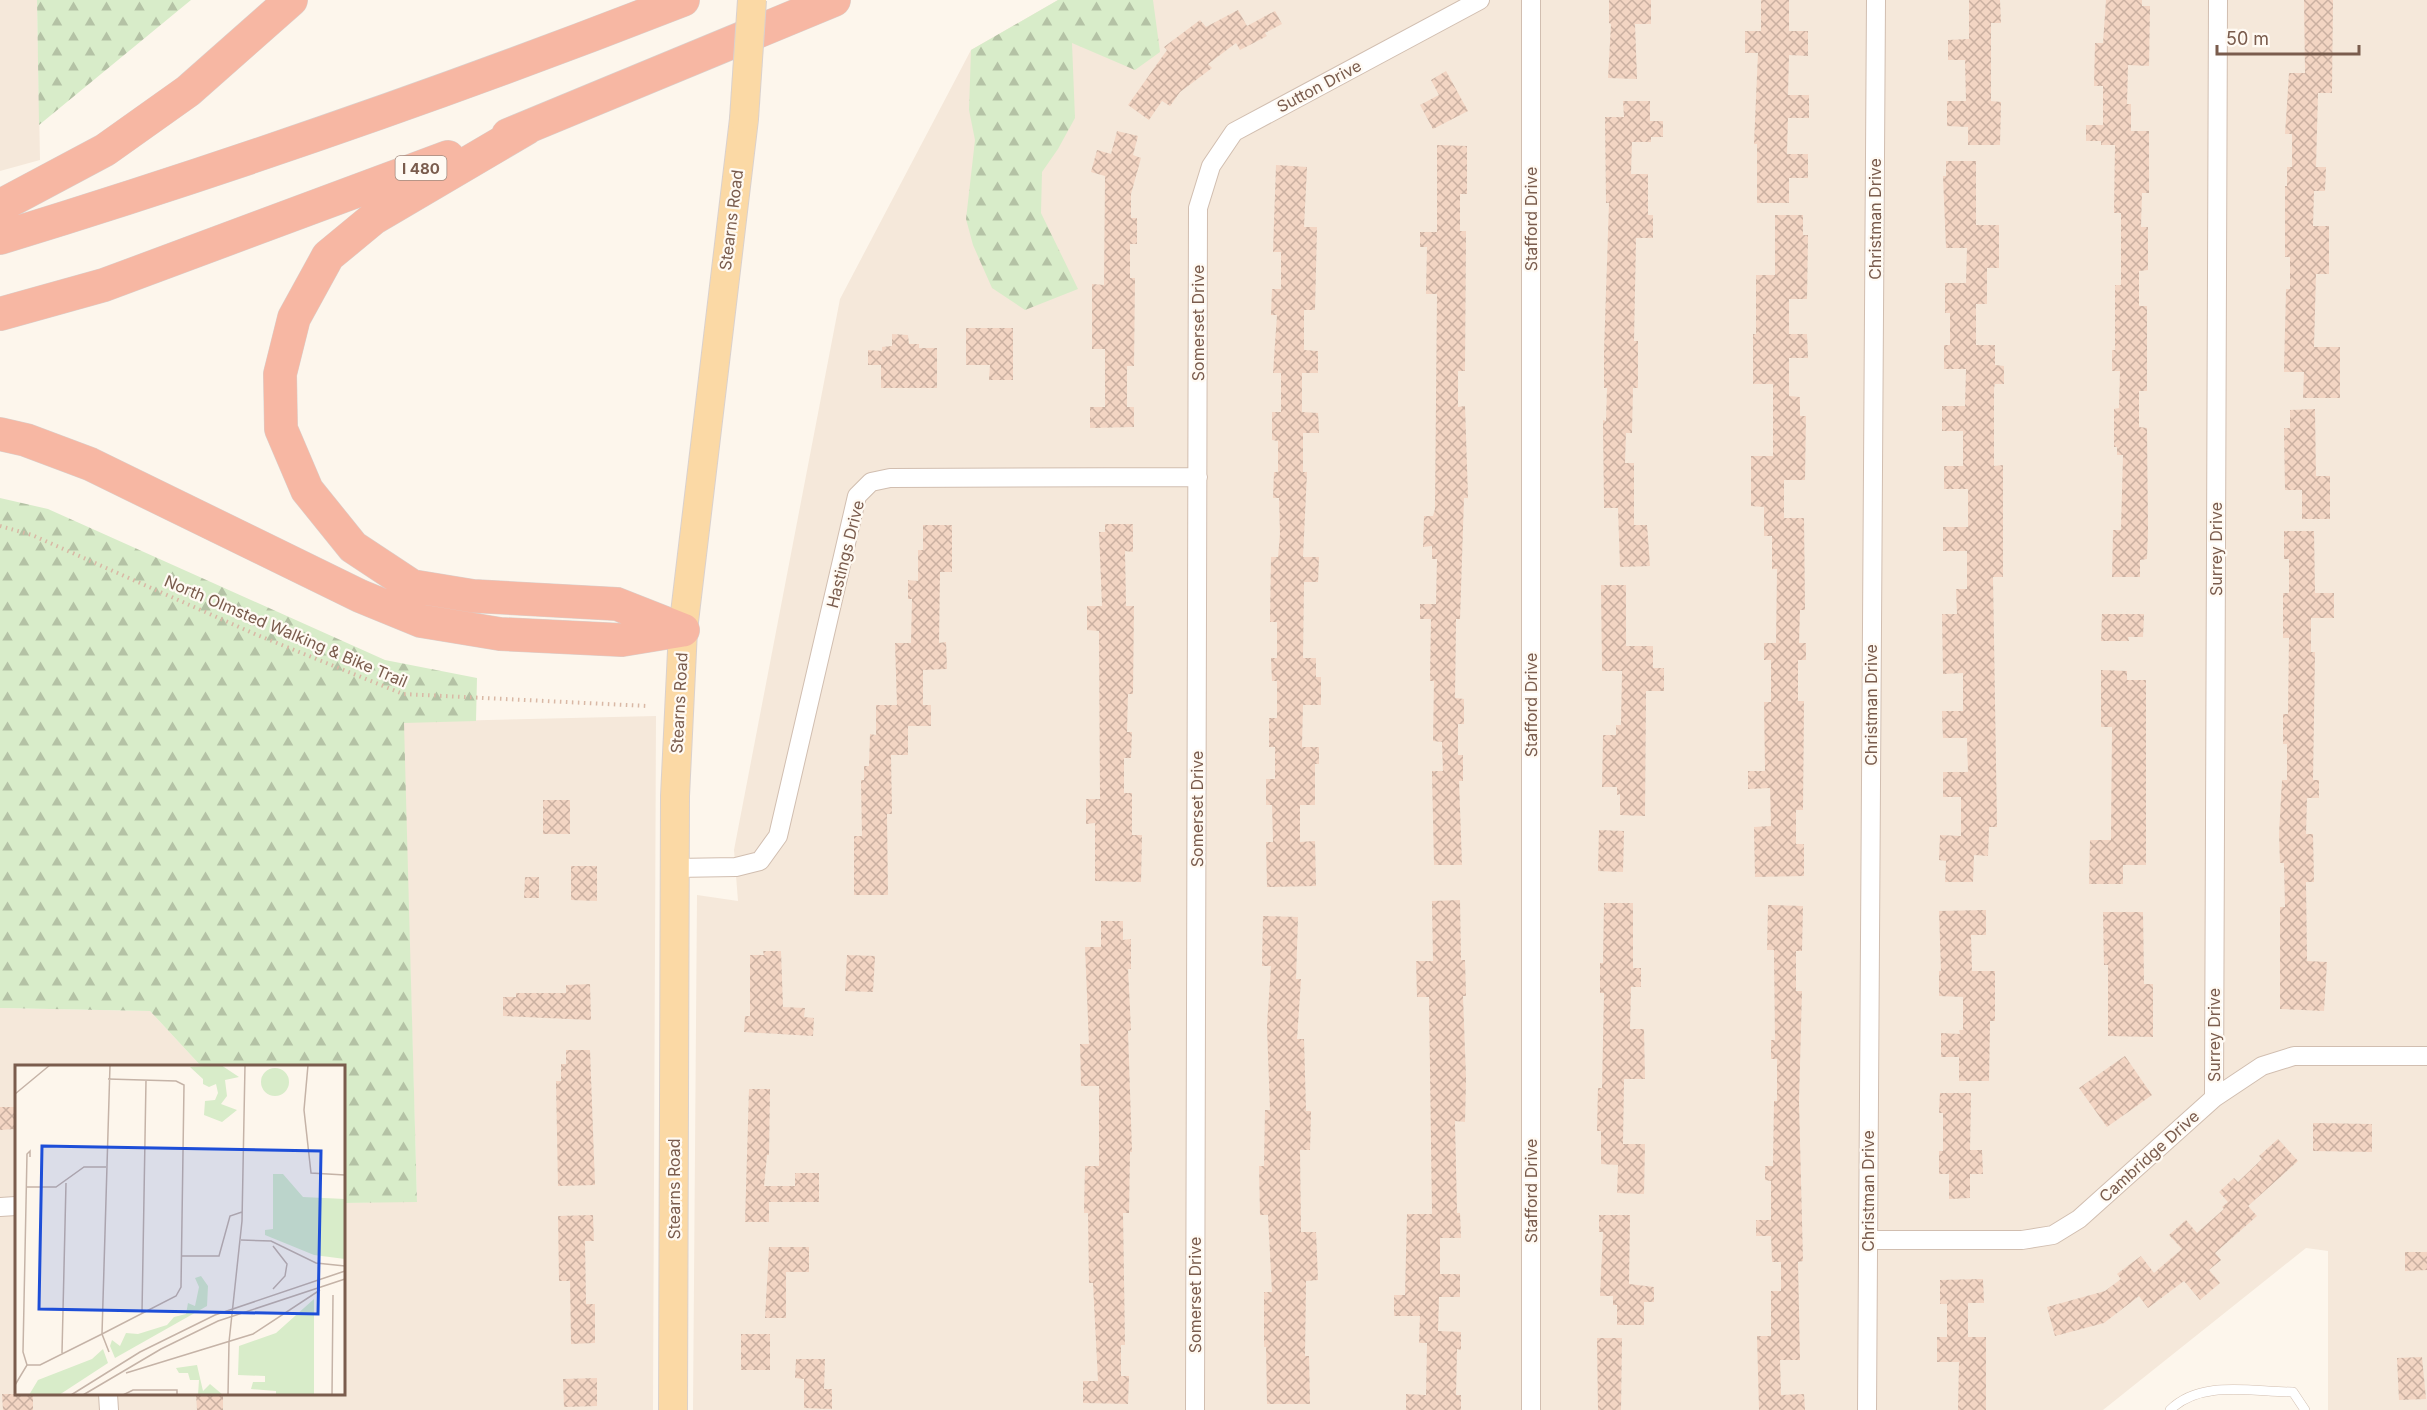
<svg xmlns="http://www.w3.org/2000/svg" width="2427" height="1410" font-family="Inter,sans-serif">
  <defs>
    <pattern id="forest-firs" width="22" height="20" patternUnits="userSpaceOnUse" patternTransform="scale(1.5)"><rect width="22" height="20" fill="#d8ecc9"/><path d="M5 1l3.5 6h-7zM16 11l3.5 6h-7z" fill="#b4c2a5"/></pattern>
    <pattern id="building-cross-hatch" width="8" height="8" patternUnits="userSpaceOnUse" patternTransform="scale(1.5)"><rect width="8" height="8" fill="#f3d5c3"/><path d="M0 0l8 8M0 8l8-8" fill="none" stroke="#cab0a1"/></pattern>
  </defs>
  <rect width="100%" height="100%" fill="#fdf6ec"/>
  <!-- residential -->
  <path fill="#f5e8da" d="M0 0H37L40 160 0 171Z
    M1058 0H2427V1410H2328V1251L2306 1248 2103 1410H693L697 895 738 901 734 850 840 299 971 50Z
    M656 716 653 1410H0V1008L150 1011 201 1066H16V1394H344V1203L417 1201 403 722Z"/>
  <!-- forest -->
  <path fill="url(#forest-firs)" d="M37 0H191L39 125Z
    M1058 0H1153L1160 52 1135 70 1072 43 1075 118 1058 149 1042 172 1041 213 1078 289 1025 310 992 288 973 245 966 219 975 140 969 110 971 50Z
    M0 498 48 509 385 660 477 678 476 721 404 723 417 1202 344 1203V1066H201L150 1011 0 1008Z"/>
  <!-- building -->
  <path fill="url(#building-cross-hatch)" d="M1609 0H1651V24H1635L1637 79 1608 78 1611 24 1609 23Z
    M1761 0H1789V31H1808V56L1789 55 1788 95H1809V118H1788L1787 154H1808V178H1789V203H1757V144H1754L1758 53H1745V31H1761Z
    M1969 0H2000L2001 23H1991V101L2001 102 2000 145H1968V127L1947 126V101H1966L1965 60H1948V40L1969 39Z
    M2106 0H2142V6H2150L2149 66 2128 65 2127 104H2131V131H2149V193H2142L2141 227H2148V270L2139 271V306H2147V391H2139V427L2147 428 2148 530 2147 559 2140 560V577H2112L2113 530H2121L2123 455H2117V447H2114V409L2119 408 2120 371H2112V350H2115V285H2121V213H2114L2115 145H2101V141H2086V125H2103V86H2094L2095 43H2103Z
    M2304 0H2333L2332 93H2318L2316 167H2326L2325 191H2314L2313 226H2329V274H2316L2314 347H2340V398H2303L2304 372H2284L2286 289H2290V257H2285V186H2287V167H2292V134H2285L2287 104 2289 73H2305Z
    M1238 10 1247 26 1275 11 1282 24 1265 33 1267 36 1240 50 1236 43 1208 64 1212 68 1180 92 1170 106 1162 101 1149 120 1128 105 1167 50 1164 47 1200 20 1206 27Z
    M1446 71 1468 111 1433 129 1420 105 1439 95 1431 80Z
    M1623 101H1650V121H1663V137H1651V142H1632L1631 174H1648V215H1653V238H1636L1634 341H1638V388H1633L1632 433H1626L1625 463H1634V525H1647L1650 566 1620 567 1618 508H1604L1603 420 1606 421 1607 388H1604V352L1609 203H1606L1605 117H1624Z
    M1117 131 1138 136 1133 155 1141 158 1131 194V218H1137V244H1130V278H1135L1134 366H1127V407H1134V427L1090 428V407H1105V349H1092V284L1104 285 1105 176 1091 172 1097 150 1111 154Z
    M1437 145 1467 146V194H1460V231H1466L1465 371H1458V407L1465 406 1468 498H1464L1460 619H1456L1455 698 1464 699V724H1458V755H1463V781H1459L1462 865H1434L1432 771H1443L1442 742 1433 741 1434 681H1430L1431 619H1420V604H1436L1437 559H1432V546L1423 547 1424 516H1433L1435 509 1437 294H1426L1427 247H1420V232H1437Z
    M1946 161H1976V225H1999V268H1987V304H1976V345H1995V365L2004 366V384H1995L1994 388V466L2003 465V577H1993L1997 827H1989L1988 856 1974 855 1973 882H1945L1946 861 1939 860 1940 835 1961 836V797H1943V772H1968L1967 738H1943L1942 711H1963V673L1943 674 1942 614H1957L1956 589H1967V551H1943V527H1968V489H1944V466H1963V431H1942V406H1965L1966 369H1944V345H1950V313H1945V283H1966L1967 248H1946L1943 176H1946Z
    M1276 165 1307 167 1304 227H1317L1315 310H1304V350L1318 351V373H1302V412L1318 413 1319 433H1303V472H1307L1303 557H1319L1318 582H1304L1303 658H1316V677H1321V705H1303L1302 747H1319V764H1315V805H1300V842L1315 841 1316 886 1267 887 1266 842H1273L1272 805H1266V779H1275V747H1269V718H1277V681H1272L1271 658H1277V622H1270L1271 557H1278L1280 534 1279 498H1273L1274 472H1278V441L1272 440V412H1281V373H1273L1277 315H1271L1272 289H1281V252H1273Z
    M1775 215H1803V235H1808L1807 299H1789V334H1807L1808 358H1789V396L1800 397V416H1806L1805 480H1784V518H1804L1805 610H1800L1799 643H1806V660H1798V701H1804L1803 810H1796V844H1804V876L1755 877 1754 827 1771 826 1770 788 1748 789V771H1765L1764 702H1771V660H1764V643H1776L1777 569H1772V536H1764V507L1751 506V456H1773V384H1753V334H1756V275H1775Z
    M966 328H1013V380H989L990 365H966Z
    M892 334 908 335 909 344H919V348H937V388H881V365H868V350L882 351V347L892 346Z
    M2315 409 2316 476H2330V519H2302V490H2285L2284 428H2290V410Z
    M1105 524H1133V552L1125 551 1126 606H1134L1133 694H1128L1127 732H1132L1131 758H1124V793H1132V835H1142L1141 882 1095 881V823L1086 824V799H1100L1099 631 1087 630V606H1102L1099 532H1105Z
    M923 525H952V572H940L939 643 946 642 947 669 923 670V705H931V726H908V755H891L892 814H887L888 895H854V836H862L861 780H864V766H869L870 734 876 735V705H897L895 643H911L912 599H908V580L918 581V550H923Z
    M2284 531H2314L2315 593H2334V618H2311V652H2315L2313 780H2319V798H2307L2306 834H2313L2314 882H2306L2307 961 2327 962 2324 1011 2280 1009V907H2285L2284 863H2280L2279 834 2282 780H2287V744H2283V714H2288L2289 638H2283V593H2289V559H2284Z
    M1601 585H1626V646H1653V668H1664V691H1646L1645 816 1620 815V794L1617 795V787H1602L1603 735H1616V725H1621L1622 671H1602Z
    M2102 614H2144L2143 637H2128L2129 641H2101Z
    M2101 670 2127 671V680H2146V865H2123V884H2089L2090 840H2111L2112 727H2101Z
    M543 800H570V834H543Z
    M1599 830 1624 831 1623 872 1598 871Z
    M571 866H597V901L571 900Z
    M525 877H539V898H524Z
    M1460 900 1461 960H1465L1466 996H1463L1466 1078 1465 1122 1455 1121 1457 1213H1460L1461 1238H1440V1274H1460V1297H1439L1438 1331 1461 1332V1350L1457 1349 1456 1395H1461V1410H1406V1394L1426 1395 1427 1343H1419L1420 1316H1394V1295H1405L1407 1214H1432L1429 997H1417L1416 961H1433L1432 901Z
    M1604 903H1633V968H1641V987H1631L1630 1029H1644L1645 1079H1624L1623 1144H1645L1644 1194 1617 1193 1618 1165 1601 1164V1131H1597L1598 1088H1602L1604 993H1600V963H1603Z
    M1768 905 1803 906 1802 951H1796V991H1802L1799 1101 1803 1261 1798 1262 1800 1360H1780L1781 1395 1804 1394 1805 1410H1759L1757 1336H1771V1291H1781V1262H1772L1771 1236H1756V1220H1771V1181L1765 1180V1166H1773L1774 1101H1777V1059H1771V1040H1775L1774 950H1767Z
    M1986 910V935H1971L1972 971H1995V1021H1990L1989 1081H1959V1057H1941V1033L1960 1034 1959 1030H1963V997L1939 996V971H1941L1939 911Z
    M2103 912H2143L2144 984H2153V1037L2108 1036V965H2104Z
    M1263 916 1298 917 1296 979H1301L1297 1039H1304L1306 1111H1311L1310 1150H1300L1301 1232H1316L1318 1280 1306 1281 1305 1356H1309L1310 1404H1267L1266 1347H1264V1292H1272L1268 1215H1260L1259 1166H1264L1265 1110H1270L1267 1026 1271 966H1262Z
    M1101 921H1123V940L1131 939V969H1128L1131 1030 1128 1031 1132 1152H1130L1129 1213H1123L1125 1345H1121V1376H1129L1128 1404 1083 1403V1381H1098L1093 1283H1089L1088 1213H1084L1085 1166H1099V1086H1081L1080 1044H1089L1085 947H1101Z
    M763 951H781L783 1007 805 1008 804 1017 814 1018 813 1036 744 1032 745 1016H750V955H764Z
    M847 955 875 956 873 992 845 991Z
    M590 984 591 1020 503 1016V997H516V993H566V985Z
    M566 1050H590L595 1185 558 1186 556 1081H561V1064H566Z
    M2125 1056 2152 1095 2107 1127 2079 1088Z
    M749 1089H770L769 1155H767L764 1186H795V1173H819V1202H769V1222H745Z
    M1940 1093H1971L1970 1150H1982L1983 1174H1970V1198L1949 1199V1174H1939V1151H1943V1113H1939Z
    M0 1107H16V1129L0 1130Z
    M2313 1123 2372 1124V1152L2313 1151Z
    M2278 1139 2298 1161 2248 1206 2257 1216 2215 1253 2221 1260 2209 1270 2220 1283 2200 1300 2184 1281 2148 1308 2139 1296 2104 1323 2055 1336 2047 1307 2105 1291 2121 1279 2117 1274 2141 1256 2154 1273 2182 1249 2169 1235 2186 1220 2197 1233 2224 1209 2222 1207 2228 1202 2219 1192 2234 1178 2238 1182 2262 1159 2259 1156Z
    M593 1215 594 1241H585L586 1304H595V1343L571 1344 570 1281H559L558 1216Z
    M1599 1215H1630L1629 1284 1654 1287V1302H1644V1325H1617V1305H1613V1296H1600L1603 1232H1599Z
    M769 1247H809V1272H786V1318H765Z
    M2405 1252H2427V1270L2405 1271Z
    M1983 1279 1984 1303H1968V1337H1986V1410H1958L1959 1362H1937V1337H1947V1304H1940V1280Z
    M741 1334H770V1370H741Z
    M1597 1338H1622L1621 1410H1598Z
    M2422 1357 2426 1399 2399 1400 2397 1358Z
    M796 1359H825L824 1389H832V1409L804 1408V1379L795 1378Z
    M597 1378V1406L564 1407 563 1379Z
    M2 1394H33V1410H3Z
    M196 1394H223V1410H197Z"/>
  <g fill="none" stroke-linecap="round" stroke-linejoin="round">
    <defs>
      <path id="lane" d="M2170 1410C2201 1379 2253 1392 2293 1392L2305 1410"/>
      <path id="street" d="M675 868 736 867 760 861 778 836 857 496 871 482 890 478 1198 477
        M2214 1098 2218 0
        M0 1207 16 1206
        M1868 1240H2022L2053 1235 2079 1219 2214 1098 2262 1066 2294 1056H2427
        M108 1394 109 1410
        M1195 1410 1198 208 1211 166 1234 132 1480 0
        M1531 1410V0
        M1867 1410 1876 0"/>
      <path id="primary" d="M673 1410 675 796 683 630 744 119"/>
      <path id="highway" d="M527 128 374 218 328 256 294 318 280 374 281 429 307 490 353 547 412 586 473 596 617 604 683 630
        M508 135 834 0
        M0 206 105 150 188 91 291 0
        M0 238C231 167 458 88 683 0
        M0 314 104 285 448 157
        M0 434 26 440 90 464 360 596 421 621 500 634 622 640 683 630"/>
    </defs>
    <!-- lane casing -->
    <use href="#lane" stroke="#d1beb0" stroke-width="10"/>
    <!-- street casing -->
    <use href="#street" stroke="#d1beb0" stroke-width="20"/>
    <!-- primary casing -->
    <use href="#primary" stroke="#dad1cd" stroke-width="30"/>
    <!-- highway casing -->
    <use href="#highway" stroke="#dad1cd" stroke-width="34"/>
    <!-- path -->
    <path stroke="#d9b8a5" stroke-width="4" stroke-dasharray="1.5 4.5" stroke-linecap="butt" d="M0 526 32 535 257 635 403 694 647 706"/>
    <!-- lane -->
    <use href="#lane" stroke="#fff" stroke-width="9"/>
    <!-- street -->
    <use href="#street" stroke="#fff" stroke-width="18"/>
    <!-- primary -->
    <use href="#primary" stroke="#fbd9a5" stroke-width="28"/>
    <!-- highway -->
    <use href="#highway" stroke="#f7b7a3" stroke-width="33"/>
    <defs>
      <path id="primary-bridge" d="M744 119 752 0"/>
    </defs>
    <!-- primary-bridge casing -->
    <use href="#primary-bridge" stroke="#dad1cd" stroke-width="30" stroke-linecap="butt"/>
    <!-- primary-bridge -->
    <use href="#primary-bridge" stroke="#fbd9a5" stroke-width="28"/>
  </g>
  <g text-anchor="middle" dominant-baseline="central" stroke-width="4.5" stroke-linejoin="round" paint-order="stroke">
    <!-- shield labels -->
    <rect fill="#fffaf3" stroke="#a28b7f" stroke-width="1.5" x="395.5" y="156" width="51" height="24" rx="4.5"/>
    <g font-size="15" font-weight="bold" fill="#7a5c4d">
      <text x="421" y="168">I 480</text>
    </g>
    <!-- street labels -->
    <g font-size="16" fill="#7a5c4d" stroke="#fffaf3">
      <text transform="translate(1319 86) rotate(-28)">Sutton Drive</text>
      <text transform="translate(1531 219) rotate(-90)">Stafford Drive</text>
      <text transform="translate(1875 219) rotate(-90)">Christman Drive</text>
      <text transform="translate(731 220) rotate(-83)">Stearns Road</text>
      <text transform="translate(1198 323) rotate(-90)">Somerset Drive</text>
      <text transform="translate(2216 549) rotate(-90)">Surrey Drive</text>
      <text transform="translate(845 554) rotate(-76)">Hastings Drive</text>
      <text transform="translate(286 631) rotate(23)">North Olmsted Walking &amp; Bike Trail</text>
      <text transform="translate(679 703) rotate(-87)">Stearns Road</text>
      <text transform="translate(1531 705) rotate(-90)">Stafford Drive</text>
      <text transform="translate(1871 705) rotate(-90)">Christman Drive</text>
      <text transform="translate(1197 809) rotate(-90)">Somerset Drive</text>
      <text transform="translate(2214 1035) rotate(-90)">Surrey Drive</text>
      <text transform="translate(2149 1156) rotate(-42)">Cambridge Drive</text>
      <text transform="translate(674 1189) rotate(-90)">Stearns Road</text>
      <text transform="translate(1531 1191) rotate(-90)">Stafford Drive</text>
      <text transform="translate(1868 1191) rotate(-90)">Christman Drive</text>
      <text transform="translate(1195 1295) rotate(-90)">Somerset Drive</text>
    </g>
  </g>
  <!-- overview -->
  <g transform="translate(15 1065)">
    <rect width="330" height="330" fill="#fdf6ec"/>
    <path d="M206 0 224 12 210 15 212 31 206 39 222 45 207 57 189 50 190 36 200 35 203 28 201 19 194 22 188 19V14L175 2ZM246 17a14 14 0 1 1 28 0a14 14 0 1 1-28 0ZM258 109H268L288 132 330 134V194L299 190 250 170V165L258 164ZM186 211 193 221 192 241 100 293 95 281 97 275 105 281 111 268 123 269 152 260 159 252 171 249 173 238 180 241 184 222 180 213ZM299 234V330H261V326L236 324 238 317H250V311L223 310 224 281 261 268ZM88 284 93 298 44 330H14L23 315 77 294ZM182 300 188 326 195 319 208 330H183L184 315H175L173 308H164L161 303Z" fill="#d8ecc9"/>
    <path fill="none" stroke="#c5b3a7" stroke-width="1.5" d="M293 0 289 45 296 108 330 110M330 5V68M0 29 35 0M12 122H41L69 102H91M226 175 256 176 301 198 330 201M258 181 272 199 270 211 258 224M166 191H204L215 151 227 147M127 248 131 15M94 287 87 269 95 0M47 288 51 118M12 300 8 287 12 89 15 86V92M111 308 238 269 305 225M0 320 12 300H25L87 269 161 231 166 222 169 20 161 16 93 14M56 330 125 287 200 250 330 206M68 330 146 284 203 256 330 214M108 330 118 325H162V330M213 330 214 277 227 156 230 0M317 330 318 230"/>
    <path fill="#1d4ed8" fill-opacity="0.15" stroke="#1d4ed8" stroke-width="3" d="M27 81 306 86 303 249 24 244Z"/>
    <rect width="330" height="330" fill="none" stroke="#7a5c4d" stroke-width="3"/>
  </g>
  <!-- scale -->
  <path d="M2217 45v9h142v-9" fill="none" stroke="#7a5c4d" stroke-width="3"/>
  <text x="2226" y="45" font-size="18" fill="#7a5c4d" stroke="#fffaf3" stroke-width="4.5" paint-order="stroke">50 m</text>
</svg>
